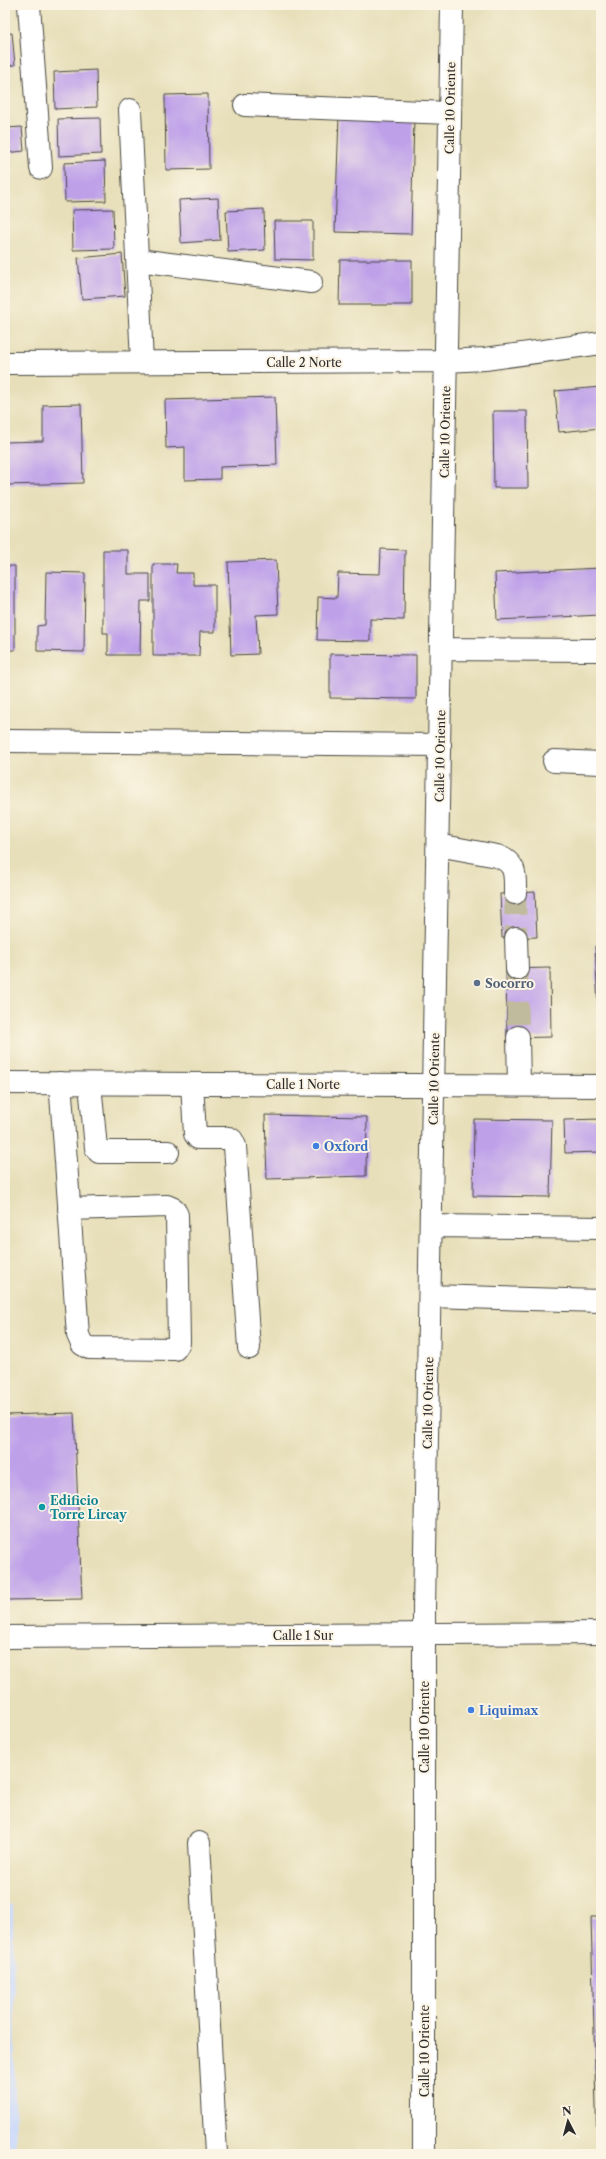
<svg xmlns="http://www.w3.org/2000/svg" width="606" height="2159" font-family="'Libre Caslon Text',serif">
  <rect width="100%" height="100%" fill="#fcf5e5"/>
  <filter id="ink" filterUnits="userSpaceOnUse"><feTurbulence type="fractalNoise" baseFrequency=".025" numOctaves="2"/><feDisplacementMap in="SourceGraphic" scale="8" xChannelSelector="R" yChannelSelector="G"/><feConvolveMatrix kernelMatrix="1 2 1 2 8 2 1 2 1" color-interpolation-filters="sRGB"/></filter>
  <filter id="wash" filterUnits="userSpaceOnUse"><feTurbulence type="fractalNoise" baseFrequency=".012" numOctaves="4" result="noise"/><feDisplacementMap in="SourceGraphic" scale="16" xChannelSelector="R" yChannelSelector="G"/><feGaussianBlur stdDeviation="0.9" result="paint"/><feColorMatrix in="noise" values="0 0 0 0 0 0 0 0 0 0 0 0 0 0 0 0 0 1.4 0 .05"/><feComposite in="paint" operator="in"/></filter>
  <g filter="url(#wash)">
    <rect width="100%" height="100%" fill="#e7dfb9"/>
    <!-- built -->
    <path fill="#cedbfa" d="M5 1905H13L16 2154H5Z"/>
    <g id="blocks">
      <!-- building -->
      <path fill="#bea0e9" d="M12 33 15 65 5 66V34Z
        M96 70 97 107 55 109 54 72Z
        M208 94 209 169 166 170 165 95Z
        M339 116 414 119 411 234 335 232Z
        M100 118 101 154 59 156 58 119Z
        M22 127 24 151 5 153V128Z
        M105 161 106 201 65 202 64 163Z
        M218 198 220 240 181 243 179 200Z
        M113 209 114 249 73 250 72 210Z
        M264 209 265 250 228 252 226 211Z
        M274 221H313V260L275 259Z
        M122 254 125 296 82 299 78 258Z
        M340 260H412V305H339Z
        M601 387V428L559 432 555 391Z
        M275 397 277 465 220 467V479L185 480V447L166 448 165 400Z
        M81 404 83 483 5 485V442L43 441V405Z
        M493 411H527L528 488H494Z
        M381 549 405 550 404 620 370 619V641L317 640 318 597 337 598 338 573 380 574Z
        M103 550H128V574H150V601H141L140 655H108V633H103Z
        M276 560 278 614 256 615 258 654 231 655 228 562Z
        M153 564H177L176 573H193V585H215V632H200L199 656H153Z
        M5 566H15V650H5Z
        M601 568V615L497 620 495 573Z
        M46 572 85 573 84 652 37 651V626L45 625Z
        M330 654 416 655V699L330 698Z
        M535 892 537 937 502 938 500 894Z
        M601 945V1027H599L595 946Z
        M550 968 551 1037 507 1038 506 969Z
        M265 1115 367 1117 366 1176 267 1179Z
        M474 1119 552 1120 550 1197 473 1196Z
        M601 1119V1152L565 1153 564 1120Z
        M74 1413 82 1599 5 1600V1415Z
        M591 1917H601V2146H597Z"/>
    </g>
  </g>
  <g filter="url(#ink)">
    <use href="#blocks" fill-opacity="0" stroke="#474640" stroke-width="1"/>
    <g fill="none" stroke-linecap="round" stroke-linejoin="round">
      <!-- minor-tunnel -->
      <path stroke="#c1bb9d" stroke-width="22" stroke-dasharray="22 11" stroke-linecap="butt" d="M515 893 516 938
        M517 969 518 1037"/>
      <defs>
        <path id="minor" d="M29 5 41 168
          M245 105 450 113
          M130 110 142 362
          M138 260 311 282
          M5 363 446 361 485 359 601 343
          M441 649 601 650
          M5 741 440 745
          M554 761 601 763
          M438 845 497 856C517 863 515 875 515 893
          M516 938 517 969
          M518 1037 519 1085
          M60 1083C67 1167 72 1251 78 1335L82 1344 89 1348 175 1349 179 1343 177 1215 174 1209 167 1206 69 1209
          M90 1084 96 1148 99 1152H168
          M192 1084 195 1134 198 1138H229L232 1140 235 1146 249 1348
          M431 1226 601 1228
          M430 1296 601 1301
          M199 1843 216 2154
          M424 2154V1609L452 5"/>
        <path id="major" d="M5 1083 601 1086
          M5 1637 601 1633"/>
      </defs>
      <!-- minor casing -->
      <use href="#minor" stroke="#474640" stroke-width="24"/>
      <!-- major casing -->
      <use href="#major" stroke="#474640" stroke-width="24"/>
      <!-- minor -->
      <use href="#minor" stroke="#fff" stroke-width="22"/>
      <!-- major -->
      <use href="#major" stroke="#fff" stroke-width="22"/>
    </g>
  </g>
  <!-- markers -->
  <circle fill="#5c6f8a" stroke="#fcf5e5" stroke-width="1.5" cx="477" cy="983" r="4"/>
  <g fill="#3f7fe0" stroke="#fcf5e5" stroke-width="1.5">
    <circle cx="316" cy="1146" r="4"/>
    <circle cx="471" cy="1710" r="4"/>
  </g>
  <circle fill="#0f9aa8" stroke="#fcf5e5" stroke-width="1.5" cx="42" cy="1507" r="4"/>
  <g text-anchor="middle" dominant-baseline="central" stroke-width="4" stroke-linejoin="round" paint-order="stroke">
    <!-- street labels -->
    <g font-size="12" fill="#2b2b2b" stroke="#fcf5e5">
      <text transform="translate(450 108) rotate(-89)">Calle 10 Oriente</text>
      <text x="304" y="362">Calle 2 Norte</text>
      <text transform="translate(445 432) rotate(-89)">Calle 10 Oriente</text>
      <text transform="translate(440 756) rotate(-89)">Calle 10 Oriente</text>
      <text transform="translate(434 1079) rotate(-89)">Calle 10 Oriente</text>
      <text x="303" y="1084">Calle 1 Norte</text>
      <text transform="translate(428 1403) rotate(-89)">Calle 10 Oriente</text>
      <text x="303" y="1635">Calle 1 Sur</text>
      <text transform="translate(424 1727) rotate(-90)">Calle 10 Oriente</text>
      <text transform="translate(424 2051) rotate(-90)">Calle 10 Oriente</text>
    </g>
    <!-- service labels -->
    <g font-size="12" font-weight="bold" fill="#4e5e75" stroke="#fcf5e5" text-anchor="start">
      <text x="485" y="983">Socorro</text>
    </g>
    <!-- shop labels -->
    <g font-size="12" font-weight="bold" fill="#366cbe" stroke="#fcf5e5" text-anchor="start">
      <text x="324" y="1146">Oxford</text>
      <text x="479" y="1710">Liquimax</text>
    </g>
    <!-- culture labels -->
    <g font-size="12" font-weight="bold" fill="#0d838f" stroke="#fcf5e5" text-anchor="start">
      <text x="50" y="1500">Edificio<tspan x="50" dy="14">Torre Lircay</tspan></text>
    </g>
  </g>
  <!-- margin -->
  <rect width="606" height="2159" fill="none" stroke="#fcf5e5" stroke-width="20"/>
  <!-- north arrow -->
  <g transform="translate(568 2121) rotate(354)" stroke="#fcf5e5" stroke-width="3" paint-order="stroke">
  <path d="M0-3L7 15L0 10L-7 15Z" fill="#2b2b2b"/>
  <text y="-6" font-size="11" font-weight="bold" text-anchor="middle" fill="#2b2b2b">N</text>
  </g>
</svg>
